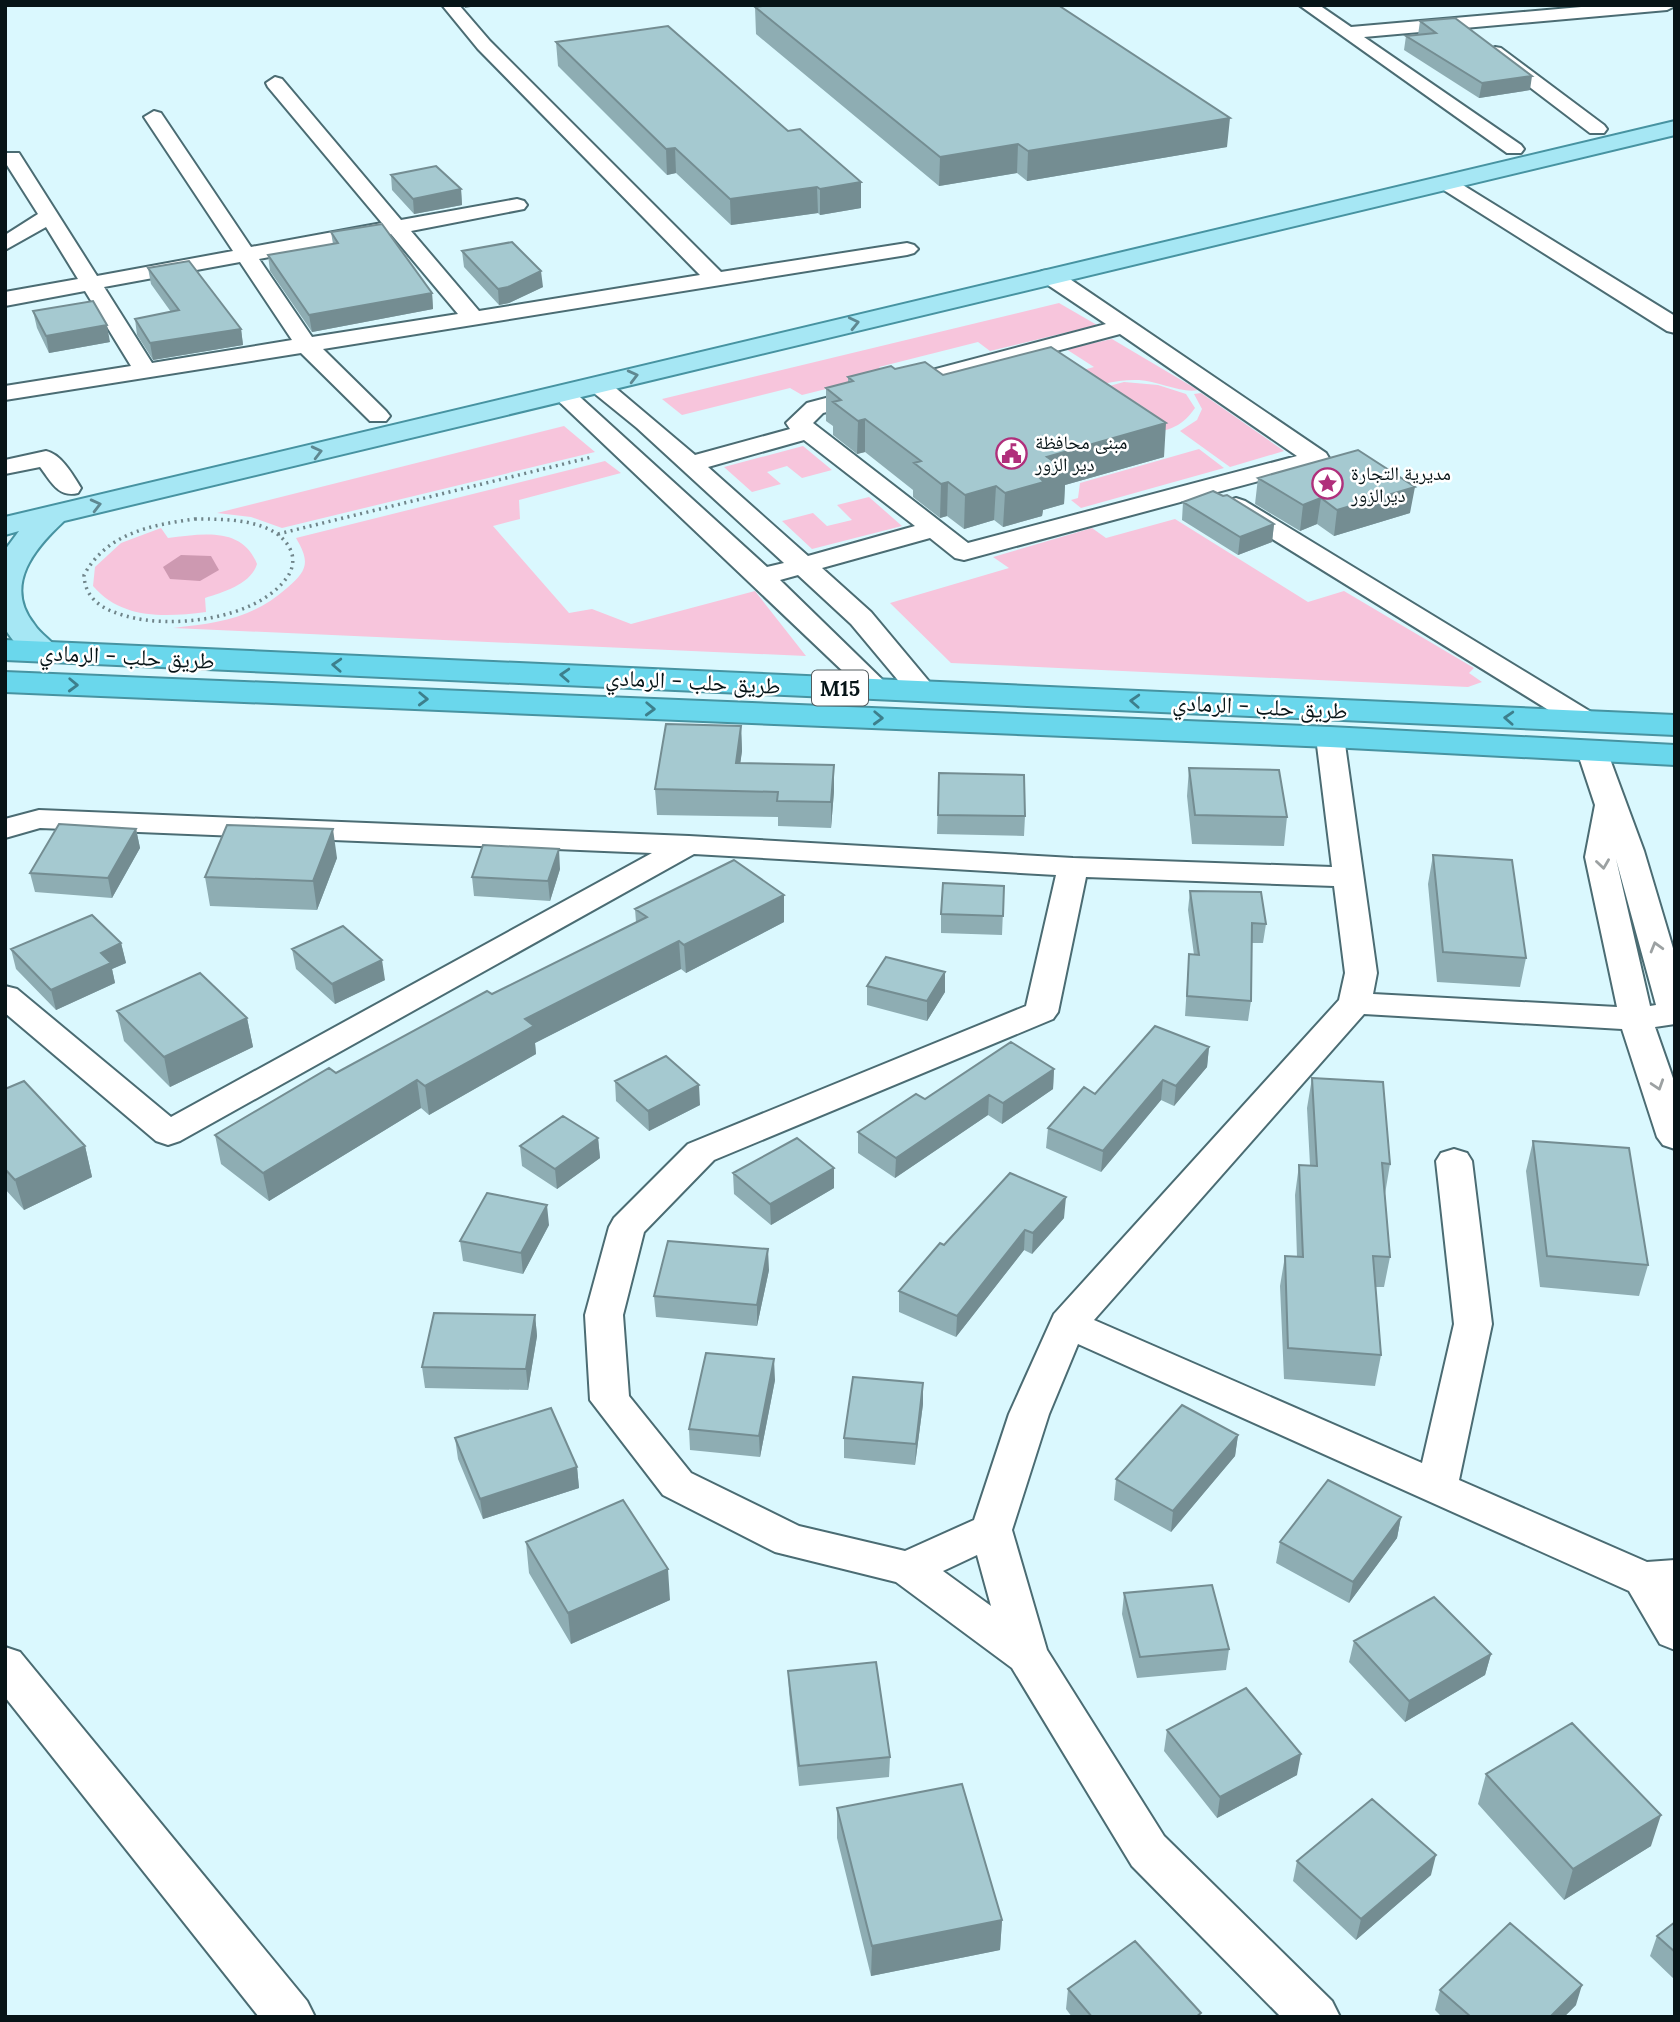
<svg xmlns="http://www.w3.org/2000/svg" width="1680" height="2022" font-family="Lora,'Noto Naskh Arabic',serif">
  <rect width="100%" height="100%" fill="#daf8fe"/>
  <!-- green -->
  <path fill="#f7c5dc" d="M1059 303 1097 325 990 351 978 342 879 367 886 374 802 395 790 388 682 415 662 399Z
    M1112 339 1198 390C1184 394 1157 381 1139 380 1117 379 1095 386 1074 391L1053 378 1094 367 1066 349Z
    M1124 382 1158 385 1186 394 1195 408C1180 430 1166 430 1141 436L1134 430 1151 412 1136 402 1091 399 1083 393Z
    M1201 393 1284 451 1230 467 1180 431 1197 420 1202 409 1194 394Z
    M564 426 595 452 282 528 251 517 217 513Z
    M803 446 832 470 802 478 787 466 767 472 781 484 752 492 724 467Z
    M1199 449 1224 468 1081 508 1071 500 1078 498 1080 483Z
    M605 461 621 473 519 500 520 519 493 526 569 613 592 609 631 624 755 591 806 656 173 628C218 623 252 619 287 588 308 570 310 562 296 538Z
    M869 497 902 526 812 549 782 521 813 513 827 526 852 520 837 505Z
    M1175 519 1308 602 1344 591 1474 668 1469 673 1482 682 1468 687 951 663 890 603 1009 568 993 557 1092 528 1106 538Z
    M161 528 168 538C202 534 242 526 257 564 251 584 224 592 205 598L206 612C166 617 122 620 93 586L95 567 121 543Z"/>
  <!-- water -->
  <path fill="#cd99b1" d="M181 555 211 556 219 570 200 581 170 579 163 567Z"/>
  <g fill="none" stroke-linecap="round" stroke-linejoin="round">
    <defs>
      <path id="minor" d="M442 5H459L490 41 721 272 907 243 914 245 918 249 914 253 907 255 323 349 386 411 390 416 386 421H370L301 353 5 400V386L131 366 85 291 5 306V292L78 279 46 227 5 250V235L38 214 5 162V153H19L97 276 233 251 144 117 154 111 161 113 251 247 382 223 268 87 266 83 275 77 282 79 401 220 517 199 524 201 527 205 524 209 411 231 479 311 700 275 478 49ZM391 234 458 314 312 337 259 259ZM240 262 292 340 152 363 104 287Z
        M1299 5H1319L1351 27 1604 5 1675 6 1667 10 1364 37 1521 145 1524 149 1521 153H1507Z
        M1495 47 1501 48 1604 125 1607 129 1604 133H1590L1489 56 1486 52Z
        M1446 177 1453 179 1675 316V333L1667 331 1439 187 1436 183 1439 179Z
        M1050 270 1058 271 1326 453 1329 458 1326 463 964 560 955 558 930 538 822 568 871 612 932 685 936 691 932 697 922 699 912 697 851 624 798 575 780 580 893 690 889 696 879 698 869 696 550 393 554 388H570L767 567 784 563 637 428 589 389 585 384 589 379H605L695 455 790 429 786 423 807 403 1106 324 1042 281 1039 276 1042 271ZM1120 334 1297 456 968 543 813 423 823 413ZM804 440 915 526 808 556 708 467Z
        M46 451C61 454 73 475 81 488L78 493C58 498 51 481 40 467L5 474V460Z
        M1236 498 1245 501 1596 715 1600 721 1596 727 1586 730 1576 727 1227 511 1223 506 1227 501Z
        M1330 728 1340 731 1344 737 1377 973 1373 994 1617 1007 1585 857 1595 805 1577 751 1582 745 1592 742 1602 745 1607 751 1644 851 1675 955V1024L1655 1027 1675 1084V1149L1663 1145 1657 1137 1622 1029 1364 1014 1094 1320 1422 1463 1454 1324 1436 1161 1441 1153 1454 1149 1467 1153 1472 1161 1492 1324 1459 1480 1647 1562 1675 1560V1650L1660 1644 1629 1591 1078 1344 1049 1414 1012 1530 1047 1650 1164 1836 1332 2001 1340 2017H1281L1132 1866 1012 1668 896 1582 775 1552 663 1495 590 1400 585 1315 609 1227 614 1218 688 1144 1026 1006 1056 875 694 854 180 1141 168 1145 156 1141 5 1013V986L17 989 171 1117 652 853 40 828 5 838V819L39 810 689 836 1073 858 1332 867 1316 737 1320 731ZM1616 859 1656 1005 1650 1006ZM1086 877 1334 886 1345 973 1339 1000 1054 1314 1009 1414 974 1520 905 1551 799 1526 691 1473 629 1396 623 1315 644 1232 714 1160 1053 1019 1058 1012ZM977 1555 991 1606 943 1571Z
        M5 1647 20 1652 307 2001 315 2017H259L5 1697Z"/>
      <path id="major" d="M1675 121V135L64 521C35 548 3 585 34 624 41 635 53 641 60 652L55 659C31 665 18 648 5 629V550L19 531 5 535V517Z"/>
      <path id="highway" d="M5 640 1675 715V735L5 660Z
        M5 672 1330 727 1675 745V765L1330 747 5 692Z"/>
    </defs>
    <!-- minor casing -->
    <use href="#minor" stroke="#4b6c73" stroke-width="4"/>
    <!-- major casing -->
    <use href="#major" stroke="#4793a1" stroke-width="4"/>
    <!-- highway casing -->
    <use href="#highway" stroke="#4793a1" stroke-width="4"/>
    <!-- path -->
    <path stroke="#70858a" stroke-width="3.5" stroke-dasharray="2 4.5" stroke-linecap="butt" d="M195 519C224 519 277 518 291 551 295 561 292 572 285 580 254 620 170 629 126 616 104 610 85 600 84 575 107 533 151 525 195 519Z
      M278 534 592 457"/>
    <!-- minor -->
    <use href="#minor" fill="#fff" fill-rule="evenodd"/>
    <!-- major -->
    <use href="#major" fill="#a6e7f4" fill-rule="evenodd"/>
    <!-- highway -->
    <use href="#highway" fill="#6ad7ec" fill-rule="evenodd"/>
  </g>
  <!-- wall -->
  <path fill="#8eadb3" d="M755 7 1227 147 1027 181 1017 173 939 186 756 34Z
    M1420 21 1530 90 1479 98 1404 50 1406 36 1418 35Z
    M556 42 861 208 820 215 818 213 731 225 676 173 667 175 558 66Z
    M391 175 461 189 462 205 414 214 392 190Z
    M331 232 432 293 433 309 312 332 270 271 268 255 333 244Z
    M462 251 543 287 509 303 499 305 464 267Z
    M148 268 241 329 243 345 153 360 137 335 135 319 171 312 151 284Z
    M33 311 110 342 49 353 37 328Z
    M895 369 943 375 1164 457 1065 485 1064 504 1043 510 1042 516 1003 527 994 520 964 529 947 516 940 518 913 497V490L865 452 857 454 833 435V426L826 421V388L848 383V377Z
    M1258 478 1410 513 1334 536 1317 524 1300 531 1255 504Z
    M1183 502 1274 524 1272 542 1238 555 1182 520Z
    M741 726 742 751 740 763 834 765V791L831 828 778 826V817L657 815 655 789Z
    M1189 768 1287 817 1284 846 1192 844 1187 796Z
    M939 773 1025 816 1024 836 937 834Z
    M136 829 140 848 112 898 35 892 30 873Z
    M1433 855 1526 958 1520 987 1437 982 1428 884Z
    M337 858 317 910 210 906 205 877Z
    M560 869 550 901 474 896 472 877Z
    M1004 886 1002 935 941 933V914Z
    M1190 891 1266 924 1263 943H1252L1251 1001 1248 1021 1185 1016 1189 954 1194 955 1188 910Z
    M635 909 784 922 686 973 681 969 535 1043 536 1054 429 1115 421 1108 269 1201 221 1164 215 1135 336 1073 636 922Z
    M121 943 126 963 112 969 115 983 56 1010 16 969 11 949Z
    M292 949 385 980 335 1004 296 969Z
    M945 972V992L927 1021 867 1005V986Z
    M117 1011 247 1018 253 1047 170 1087 124 1041Z
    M1209 1047 1207 1067 1174 1106 1161 1100 1101 1172 1046 1148 1048 1128 1095 1094Z
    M1054 1069 1053 1089 1002 1124 988 1115 895 1178 858 1153V1132L925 1099Z
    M1312 1078 1390 1164 1385 1194 1390 1257 1384 1287H1375L1381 1355 1375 1386 1284 1379 1280 1286 1285 1256 1297 1257 1295 1195 1299 1165H1310L1307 1108Z
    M615 1081 700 1105 649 1131 616 1101Z
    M5 1089 85 1146 92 1177 24 1210 5 1189Z
    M598 1138 600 1158 557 1189 522 1166 520 1146Z
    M1533 1141 1648 1265 1639 1296 1540 1287 1526 1171Z
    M733 1173 834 1188 771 1225 734 1194Z
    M1064 1218 1032 1254 1024 1250 956 1337 899 1312V1291L944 1245Z
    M549 1225 523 1274 463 1261 460 1241Z
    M769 1270 757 1326 656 1317 654 1296Z
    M535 1315 537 1336 528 1390 425 1388 422 1367Z
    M775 1380 760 1457 690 1450 689 1429Z
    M923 1404 915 1465 844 1458V1438Z
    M1238 1435 1235 1456 1171 1532 1114 1500 1116 1479Z
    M455 1438 577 1467 579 1488 483 1519 458 1459Z
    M1401 1517 1397 1538 1349 1603 1276 1563 1280 1542Z
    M526 1542 670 1600 571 1644 529 1573Z
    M1124 1593 1229 1649 1226 1670 1137 1678 1122 1614Z
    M1354 1641 1491 1654 1485 1675 1405 1722 1349 1662Z
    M788 1671 890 1757 889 1777 799 1786 789 1692Z
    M1167 1730 1297 1775 1217 1818 1164 1751Z
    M1486 1774 1651 1846 1564 1900 1478 1804Z
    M837 1808 1002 1920 1000 1950 871 1976 837 1838Z
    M1297 1861 1431 1875 1356 1940 1293 1881Z
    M1675 1922V1980L1650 1956 1657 1936Z
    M1068 1989 1200 2017H1072L1066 2009Z
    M1440 1990 1576 2005 1564 2017H1442L1435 2010Z"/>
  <!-- shaded-wall -->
  <path fill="#748d92" d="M464 5H482L465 8Z
    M1532 76 1530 90 1479 98 1482 83Z
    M1230 118 1227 147 1027 181 1028 151Z
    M1018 144 1017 173 939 186 940 157Z
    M675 148 676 173 667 175 666 149Z
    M861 182V208L820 215V189Z
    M817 187 818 213 731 225 730 199Z
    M461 189 462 205 414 214 413 199Z
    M541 271 543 287 509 303 499 305 498 289Z
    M432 293 433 309 312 332 309 315Z
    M107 325 110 342 49 353 46 336Z
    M241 329 243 345 153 360 150 343Z
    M865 419V452L857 454 858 421Z
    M1166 423 1164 457 1065 485 1064 504 1043 510 1042 516 1003 527 1005 493 1039 477 1047 457Z
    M948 482 947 516 940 518 941 484Z
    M996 486 994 520 964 529 965 495Z
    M1415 487 1410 513 1334 536 1337 510Z
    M1321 498 1317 524 1300 531 1303 505Z
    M1274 524 1272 542 1238 555 1240 537Z
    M741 726 742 751 737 788 736 763Z
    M834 765V791L831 828V802Z
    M136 829 140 848 112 898 108 878Z
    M333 829 337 858 317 910 313 881Z
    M559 849 560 869 550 901 548 881Z
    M784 895V922L686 973 684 945Z
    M679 941 681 969 535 1043 536 1054 429 1115 425 1086 525 1019Z
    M121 943 126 963 112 969 115 983 56 1010 51 990 101 953Z
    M382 960 385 980 335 1004 332 984Z
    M945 972V992L927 1021V1001Z
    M247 1018 253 1047 170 1087 164 1057Z
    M1209 1047 1207 1067 1174 1106 1176 1086Z
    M1054 1069 1053 1089 1002 1124 1003 1103Z
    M417 1080 421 1108 269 1201 263 1173Z
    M1163 1080 1161 1100 1101 1172 1103 1151Z
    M699 1085 700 1105 649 1131 648 1111Z
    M989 1095 988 1115 895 1178 896 1158Z
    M598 1138 600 1158 557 1189 555 1169Z
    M85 1146 92 1177 24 1210 15 1180Z
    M834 1168V1188L771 1225 770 1204Z
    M1066 1197 1064 1218 1032 1254 1033 1233Z
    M547 1205 549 1225 523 1274 521 1253Z
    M1025 1230 1024 1250 956 1337 957 1316Z
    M768 1249 769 1270 757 1326V1305Z
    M535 1315 537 1336 528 1390 526 1369Z
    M774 1359 775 1380 760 1457 759 1436Z
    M923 1383V1404L915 1465 916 1444Z
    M1238 1435 1235 1456 1171 1532 1173 1511Z
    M577 1467 579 1488 483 1519 480 1499Z
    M1401 1517 1397 1538 1349 1603 1353 1582Z
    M668 1569 670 1600 571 1644 568 1613Z
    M1491 1654 1485 1675 1405 1722 1409 1701Z
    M1301 1754 1297 1775 1217 1818 1220 1797Z
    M1661 1815 1651 1846 1564 1900 1573 1869Z
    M1436 1855 1431 1875 1356 1940 1361 1919Z
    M1002 1920 1000 1950 871 1976 872 1946Z
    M1582 1985 1576 2005 1564 2017H1550Z"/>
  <!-- building -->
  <path fill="#a5c9d0" stroke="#748d92" stroke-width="2" d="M770 5H1058L1230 118 1028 151 1018 144 940 157 755 7Z
    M1455 18 1532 76 1482 83 1406 36 1436 33 1420 21Z
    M668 26 788 131 800 129 861 182 820 189 817 187 730 199 675 148 666 149 556 42Z
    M436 166 461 189 413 199 391 175Z
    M382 224 432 293 309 315 268 255 338 243 331 232Z
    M512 242 541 271 508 287 498 289 462 251Z
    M189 261 241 329 150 343 135 319 179 310 148 268Z
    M93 301 107 325 46 336 33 311Z
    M1051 347 1166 423 1047 457 1066 470 1039 477 1044 482 1005 493 996 486 965 495 948 482 941 484 914 463 921 461 865 419 858 421 833 402 841 400 826 388 853 381 848 377 891 366 895 369 925 362 943 375Z
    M1358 450 1415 487 1337 510 1321 498 1303 505 1258 478Z
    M1213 491 1223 496 1227 495 1274 524 1240 537 1183 502Z
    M666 724 741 726 736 763 834 765 831 802 777 801 778 792 655 789Z
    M1189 768 1279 770 1287 817 1195 815Z
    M939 773 1024 775 1025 816 938 815Z
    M59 824 136 829 108 878 30 873Z
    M227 825 333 829 313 881 205 877Z
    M483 845 559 849 548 881 472 877Z
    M1433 855 1512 860 1526 958 1443 952Z
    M734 860 784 895 684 945 679 941 525 1019 534 1026 425 1086 417 1080 263 1173 215 1135 329 1068 336 1073 487 991 492 994 647 917 635 909Z
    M943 883 1004 886 1003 916 941 914Z
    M1190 891 1261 892 1266 924 1252 923 1251 1001 1187 996 1189 954 1199 955Z
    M92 915 121 943 101 953 111 963 51 990 11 949Z
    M343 926 382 960 332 984 292 949Z
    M886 957 945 972 927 1001 867 986Z
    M200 973 247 1018 164 1057 117 1011Z
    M1155 1026 1209 1047 1176 1086 1163 1080 1103 1151 1048 1128 1084 1087 1095 1094Z
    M1011 1042 1054 1069 1003 1103 989 1095 896 1158 858 1132 916 1094 925 1099Z
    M666 1056 699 1085 648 1111 615 1081Z
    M1312 1078 1383 1082 1390 1164 1382 1163 1390 1257 1373 1256 1381 1355 1288 1348 1285 1256 1303 1257 1299 1165 1317 1166Z
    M24 1081 85 1146 15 1180 5 1169V1089Z
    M563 1116 598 1138 555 1169 520 1146Z
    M797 1138 834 1168 770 1204 733 1173Z
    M1533 1141 1629 1148 1648 1265 1547 1256Z
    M1010 1173 1066 1197 1033 1233 1025 1230 957 1316 899 1291 940 1243 944 1245Z
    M487 1193 547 1205 521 1253 460 1241Z
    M668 1241 768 1249 757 1305 654 1296Z
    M434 1313 535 1315 526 1369 422 1367Z
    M706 1353 774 1359 759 1436 689 1429Z
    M853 1377 923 1383 916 1444 844 1438Z
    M1182 1405 1238 1435 1173 1511 1116 1479Z
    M551 1408 577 1467 480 1499 455 1438Z
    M1328 1480 1401 1517 1353 1582 1280 1542Z
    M623 1500 668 1569 568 1613 526 1542Z
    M1212 1585 1229 1649 1140 1657 1124 1593Z
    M1434 1597 1491 1654 1409 1701 1354 1641Z
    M876 1662 890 1757 799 1766 788 1671Z
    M1246 1688 1301 1754 1220 1797 1167 1730Z
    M1572 1723 1661 1815 1573 1869 1486 1774Z
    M962 1784 1002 1920 872 1946 837 1808Z
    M1372 1799 1436 1855 1361 1919 1297 1861Z
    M1675 1922V1952L1657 1936Z
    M1510 1923 1582 1985 1550 2017H1471L1440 1990Z
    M1135 1941 1201 2013 1196 2017H1092L1068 1989Z"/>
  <!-- one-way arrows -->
  <defs><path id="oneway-chevron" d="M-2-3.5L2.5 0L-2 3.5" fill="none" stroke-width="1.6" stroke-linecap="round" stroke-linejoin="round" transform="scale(1.75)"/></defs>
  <g stroke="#5e8891">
    <use href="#oneway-chevron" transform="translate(854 323) rotate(-13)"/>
    <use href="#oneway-chevron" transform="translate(633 376) rotate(-14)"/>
    <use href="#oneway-chevron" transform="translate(317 452) rotate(-14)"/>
    <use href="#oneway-chevron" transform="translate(96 505) rotate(-14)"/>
  </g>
  <g stroke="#3d7f8c">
    <use href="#oneway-chevron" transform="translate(337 665) rotate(-177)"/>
    <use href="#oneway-chevron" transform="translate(565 675) rotate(-177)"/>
    <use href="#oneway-chevron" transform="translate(73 685) rotate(2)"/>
    <use href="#oneway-chevron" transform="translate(423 699) rotate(2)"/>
    <use href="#oneway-chevron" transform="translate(1135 701) rotate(-177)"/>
    <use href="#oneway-chevron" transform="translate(650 709) rotate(2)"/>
    <use href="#oneway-chevron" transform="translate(878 718) rotate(2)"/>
    <use href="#oneway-chevron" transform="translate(1509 718) rotate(-177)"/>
  </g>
  <g stroke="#9ca1a2">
    <use href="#oneway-chevron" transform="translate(1603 864) rotate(82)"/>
    <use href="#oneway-chevron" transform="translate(1656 947) rotate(-106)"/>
    <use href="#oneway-chevron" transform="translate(1658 1085) rotate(72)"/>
  </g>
  <!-- icons -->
  <defs>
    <symbol id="civic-ring" viewBox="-11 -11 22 22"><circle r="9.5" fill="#fff" stroke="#b02f7b" stroke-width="1.5"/><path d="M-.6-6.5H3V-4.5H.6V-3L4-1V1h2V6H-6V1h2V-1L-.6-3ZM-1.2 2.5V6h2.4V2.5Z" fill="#b02f7b"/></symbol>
    <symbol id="sight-ring" viewBox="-11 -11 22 22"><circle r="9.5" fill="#fff" stroke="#b02f7b" stroke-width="1.5"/><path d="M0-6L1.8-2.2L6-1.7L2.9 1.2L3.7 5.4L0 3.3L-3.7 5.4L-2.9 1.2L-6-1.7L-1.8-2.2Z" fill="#b02f7b"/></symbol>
  </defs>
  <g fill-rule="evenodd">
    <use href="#civic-ring" x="994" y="436" width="35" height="35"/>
    <use href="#sight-ring" x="1310" y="466" width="35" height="35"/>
  </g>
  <g text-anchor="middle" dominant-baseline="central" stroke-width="5" stroke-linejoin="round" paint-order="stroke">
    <!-- far-poi labels -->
    <g font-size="19" fill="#071417" stroke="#fff" text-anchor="start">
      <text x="1035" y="442">مبنى محافظة<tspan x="1035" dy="22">دير الزور</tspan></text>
      <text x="1351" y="473">مديرية التجارة<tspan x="1351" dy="22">ديرالزور</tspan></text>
    </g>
    <!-- shield labels -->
    <rect fill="#fff" stroke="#515a5d" stroke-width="2" x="812" y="670.5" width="56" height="35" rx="5"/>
    <g font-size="21" font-weight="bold" fill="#071417">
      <text x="840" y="688">M15</text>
    </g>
    <!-- street labels -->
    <g font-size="23" fill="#071417" stroke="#fff">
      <text transform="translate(127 656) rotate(3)">طريق حلب - الرمادي</text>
      <text transform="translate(693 681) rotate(3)">طريق حلب - الرمادي</text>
      <text transform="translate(1260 706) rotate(3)">طريق حلب - الرمادي</text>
    </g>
  </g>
  <!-- border -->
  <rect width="1680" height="2022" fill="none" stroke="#071417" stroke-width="14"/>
</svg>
